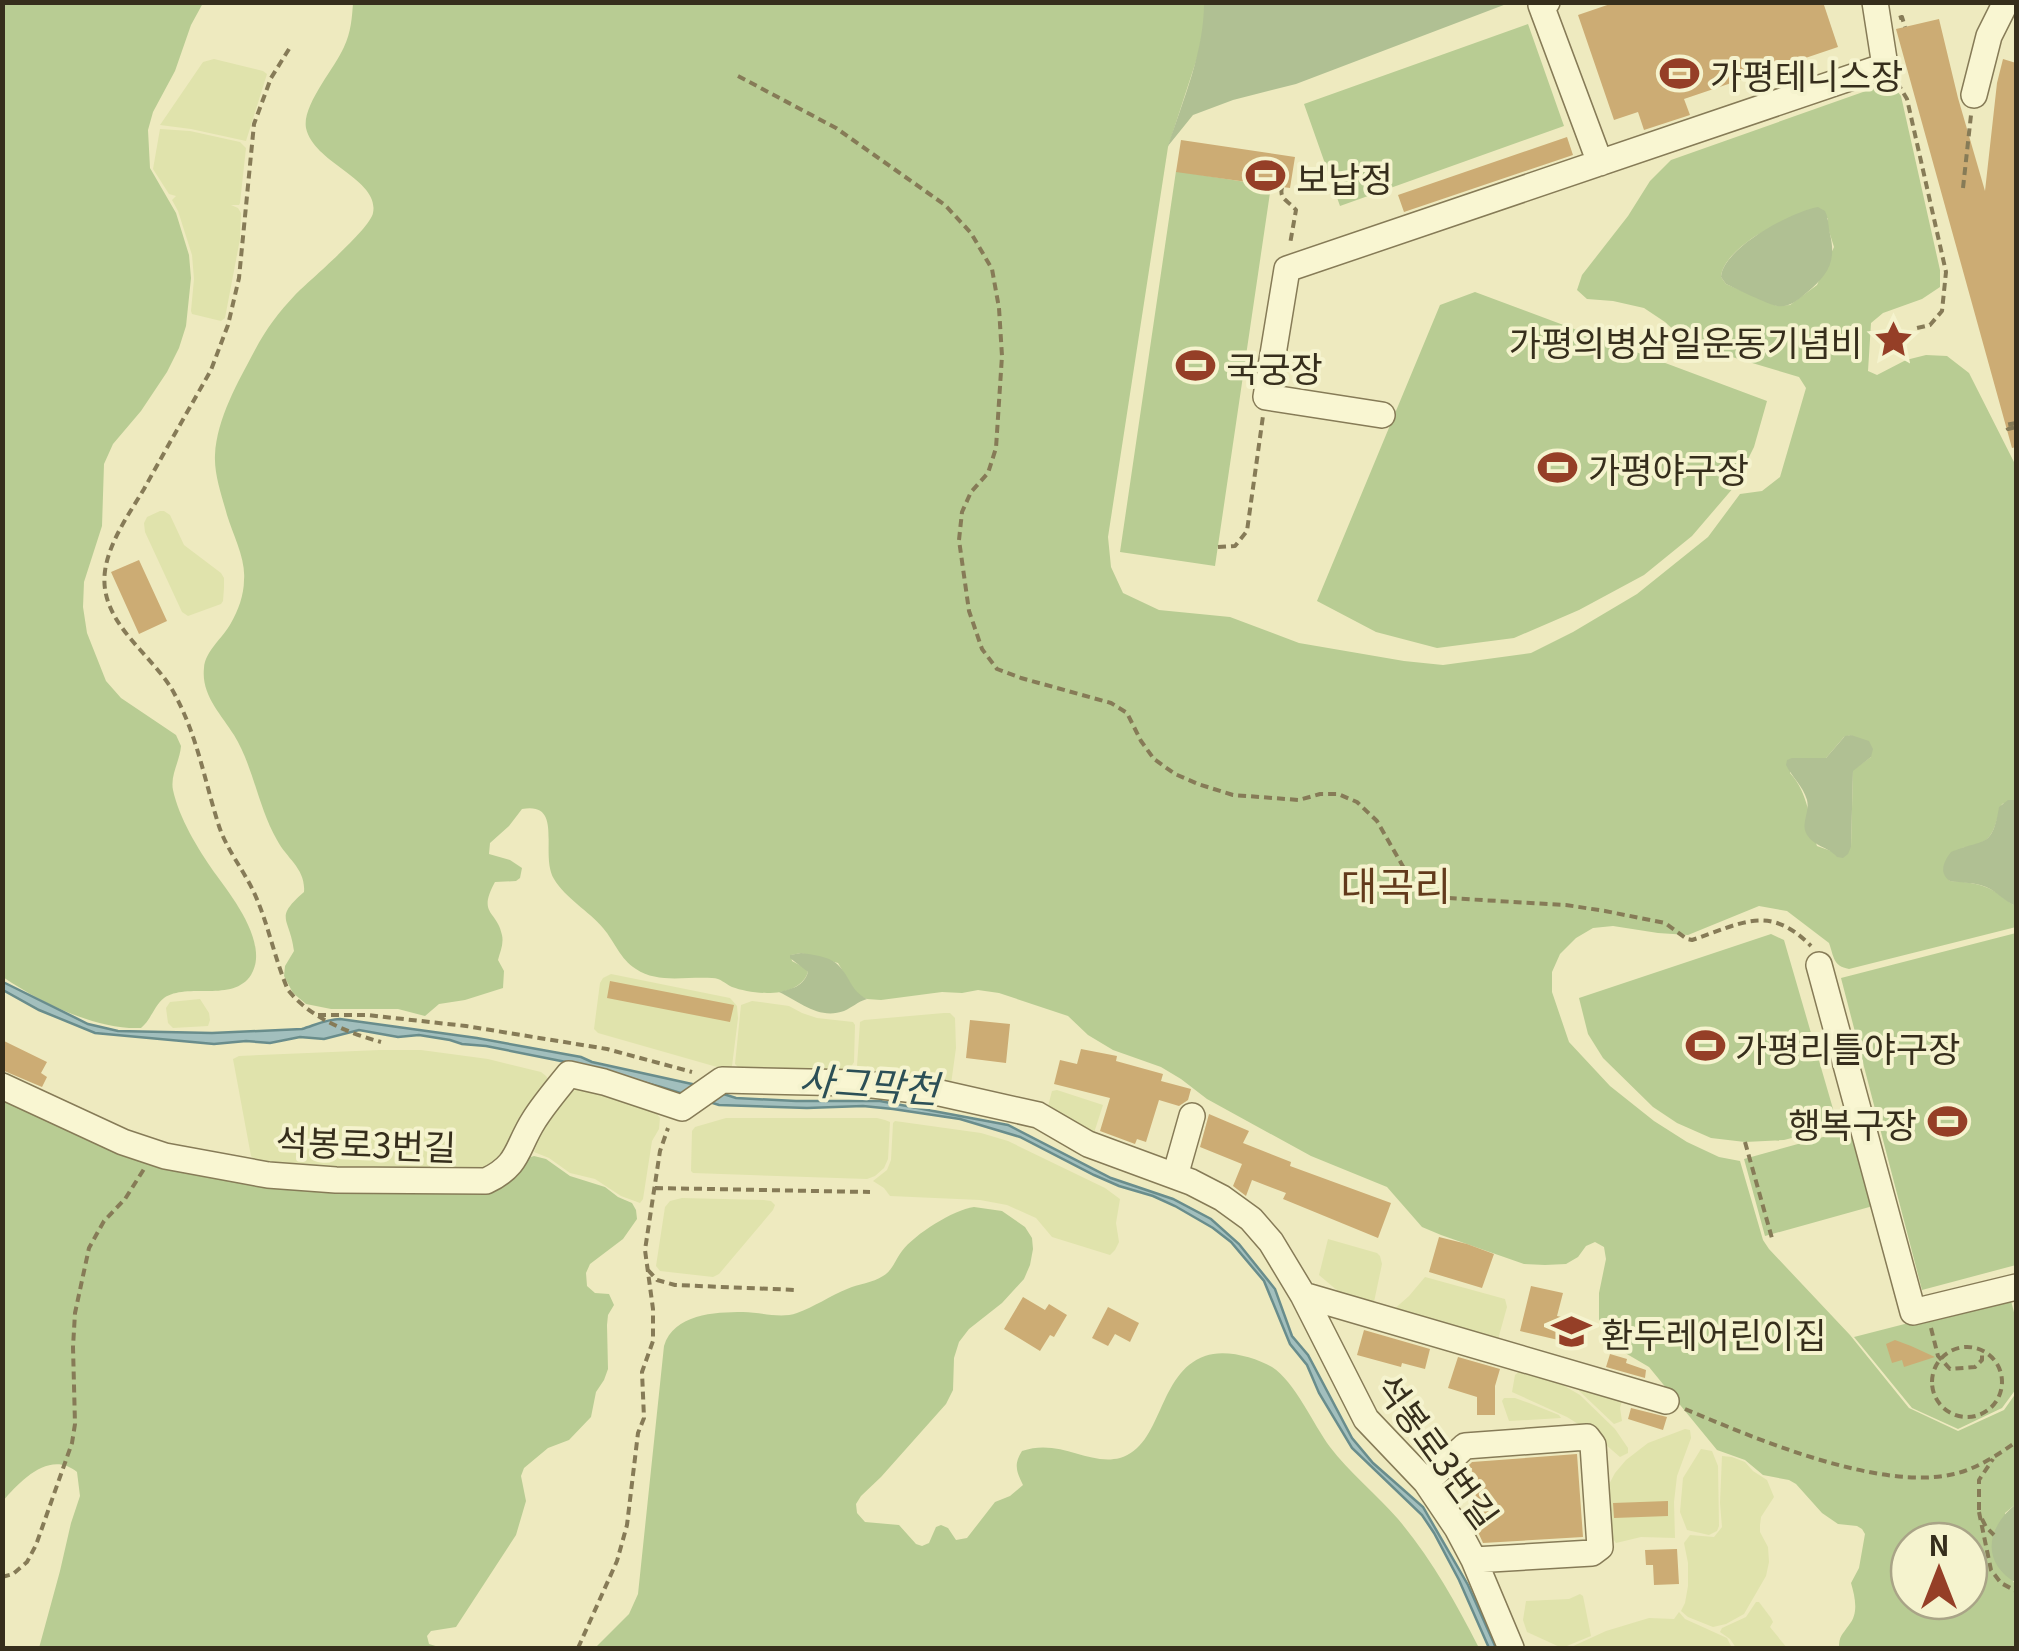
<svg xmlns="http://www.w3.org/2000/svg" width="2019" height="1651" font-family="Georgia,'Noto Sans KR',serif">
  <rect width="100%" height="100%" fill="#eeeabf"/>
  <!-- farmland -->
  <path fill="#e0e3ac" d="M214 59 263 71 267 74 246 141 191 129 160 125 203 62Z
    M160 129 190 131 240 142 246 148 240 203 239 205H231L238 208 241 213 240 239 225 318 221 321 192 314 191 311 194 279 192 255 178 211 172 200 176 196 169 194 153 169Z
    M160 511H164L170 515 184 545 221 573 224 578V588L223 601 221 604 188 616 182 612 145 532 144 523 147 517Z
    M611 974 730 998 737 1006 738 1018 732 1066 728 1068 717 1067 598 1033 594 1029 600 983 603 978Z
    M200 999 209 1013 210 1020 208 1026 173 1028 168 1023 166 1008 170 1002Z
    M752 1001 789 1006 802 1013 817 1018 853 1022 855 1025 854 1062 849 1070 843 1073 738 1067 735 1064 741 1005Z
    M944 1013H950L955 1018 956 1048 951 1084 859 1070 857 1066 860 1022 864 1020Z
    M380 1050H421L488 1059 541 1072 546 1076 549 1081 504 1158 486 1172H326L258 1163 251 1156 233 1059 239 1056Z
    M577 1089H587L654 1110 660 1118 659 1129 652 1141 643 1199 640 1203 621 1196 595 1179 570 1173 549 1158 534 1152 544 1122 565 1095Z
    M1057 1090 1103 1105 1093 1136 1047 1110 1052 1091Z
    M726 1118H877L885 1120 890 1122 888 1159 884 1168 875 1176 867 1179 693 1173 691 1171 692 1131 695 1127Z
    M895 1121 981 1133 1008 1141 1105 1188 1120 1199 1116 1223 1119 1242 1115 1250 1110 1255 1052 1237 1036 1218 1007 1205 980 1200 890 1196 884 1188 873 1181 887 1170 891 1160 893 1123Z
    M682 1198 764 1200 771 1201 775 1205 773 1210 719 1274 713 1277 660 1271 656 1266 665 1207 670 1201Z
    M1328 1239 1377 1253 1380 1256 1382 1264 1374 1302 1345 1297 1319 1275Z
    M1425 1277 1505 1299 1507 1307 1497 1343 1392 1311 1409 1296Z
    M1520 1371 1554 1380 1580 1395 1615 1429 1628 1448V1453L1620 1457 1591 1432 1567 1417 1512 1392 1515 1375Z
    M1574 1386 1623 1397 1620 1408 1622 1421 1614 1424Z
    M1504 1398H1515L1529 1403 1559 1415 1561 1418 1509 1421 1502 1401Z
    M1685 1429 1690 1430 1691 1438 1677 1476 1674 1502 1675 1538 1641 1537 1616 1543 1609 1533 1606 1490 1615 1473 1626 1460 1648 1443Z
    M1701 1449 1712 1451 1718 1466 1719 1526 1717 1531 1709 1535 1687 1530 1680 1512 1683 1478Z
    M1722 1456 1732 1457 1745 1462 1753 1471 1767 1480 1774 1497 1761 1517 1760 1525V1532L1768 1547 1769 1562 1766 1576 1744 1614 1726 1624 1713 1627 1688 1617 1681 1611 1685 1603 1688 1586V1563L1684 1543 1690 1535 1714 1537 1722 1527 1720 1503Z
    M1580 1594 1583 1596 1591 1636 1562 1648 1527 1632 1523 1620 1526 1601 1569 1599Z
    M1756 1602H1759L1771 1618 1773 1622 1770 1627 1787 1648H1736L1730 1639 1720 1632 1722 1628 1746 1617Z
    M1679 1612 1685 1619 1727 1638 1732 1648H1569L1606 1631 1649 1618 1674 1619Z"/>
  <!-- green -->
  <path fill="#b8cc93" fill-rule="evenodd" d="M2 3H203L191 25 175 71 153 112 148 130 150 168 176 213 189 255 191 278 186 326 179 348 167 372 141 411 113 444 104 464 102 526 84 582 83 607 87 633 106 681 121 698 176 735 181 746C180 761 170 775 173 790 179 818 198 849 214 872 231 895 270 944 251 975 233 1003 187 982 164 998 154 1006 151 1020 141 1028 95 1030 40 1002 3 977Z
    M353 3H1204V25L1198 55 1168 147 1108 537 1111 567 1123 593 1159 610 1230 617 1299 643 1404 661 1443 665 1531 653 1573 632 1637 594 1708 537 1740 494 1762 491 1780 477 1806 388 1799 377 1695 346 1678 334 1665 322 1644 308 1613 301 1587 299 1577 290 1582 275 1628 216 1650 181 1671 160 1880 86 1894 87 1901 96 1940 270V287L1922 299 1883 313 1871 323 1868 371 1877 375 1906 360 1926 355 1947 356 1969 373 2016 466V800L2002 804C1992 831 1996 843 1962 848L1944 873 1950 881C1966 882 1980 883 1994 891 2003 896 2007 902 2016 906V927L1849 969C1833 966 1834 957 1829 943L1787 911 1759 906 1688 935 1658 933 1613 926 1593 928 1576 938 1560 954 1552 972V992L1569 1042 1610 1086 1654 1121 1687 1142 1719 1157 1740 1161 1763 1240 1769 1249 1850 1335 1909 1408 1958 1431 2004 1410 2016 1393V1504L2005 1513 2013 1582 2016 1583V1648H1839C1839 1636 1842 1635 1849 1625 1859 1613 1855 1597 1851 1583L1859 1568 1865 1534 1862 1529 1857 1526 1838 1524 1822 1513 1796 1484 1789 1480 1763 1475 1745 1460 1717 1450 1649 1367 1615 1347 1606 1337 1599 1319V1293L1606 1259 1604 1247 1595 1242 1586 1246 1578 1257 1566 1264 1545 1265 1524 1264 1441 1235 1422 1227 1387 1187 1311 1156 1207 1099 1181 1079 1161 1067 1113 1050 1088 1035 1068 1016 999 993 978 990 962 993 942 992 881 1000 867 999 857 995 838 963 801 953 791 955 792 961 805 968 808 972C799 999 754 995 732 987 725 984 721 978 712 978 687 976 658 984 636 969 620 959 615 942 603 928 589 911 565 898 554 879 539 855 565 801 522 809L509 826 490 843 489 854 510 860 522 868 520 878 516 881 495 882C477 915 497 910 502 935 504 944 500 952 498 960L504 971 503 988 465 1000 439 1004 425 1016 398 1009H331L306 1004 293 993 284 976 285 966 294 951C290 917 273 919 304 892 306 869 287 859 277 840 258 807 254 768 234 735 221 714 201 695 204 668 205 651 223 638 231 623 238 611 244 595 244 580 246 559 233 535 227 515 222 496 214 475 215 455 217 418 238 382 255 350 266 329 279 312 295 295 310 280 370 229 373 213 380 179 314 164 306 128 302 105 335 68 344 47 351 32 352 18 353 3ZM1828 218V228L1834 247 1817 285 1790 305 1777 306 1726 284 1721 277C1722 258 1753 235 1771 228 1788 221 1811 221 1828 218ZM1851 735 1871 757 1853 770 1851 847 1834 852 1817 846C1809 820 1809 794 1790 773L1792 758H1826L1844 737ZM1909 1541H1969V1601H1909Z
    M1528 24 1564 126 1340 206 1304 104Z
    M1176 171 1271 186 1215 566 1120 552Z
    M1475 292 1767 401 1754 447 1734 487 1692 536 1644 575 1579 610 1514 638 1437 648 1376 632 1317 601 1440 305Z
    M2016 933V1265L1922 1290 1841 978Z
    M1771 934 1784 940 1838 1126 1784 1140 1745 1142 1711 1138 1677 1123 1653 1107 1603 1058 1588 1034 1579 998Z
    M3 1099 121 1153 435 1188 534 1156 546 1159 570 1176 605 1187 618 1197 632 1203 636 1210 637 1219 623 1239 590 1264 586 1273 587 1286 595 1293 609 1294 614 1305 608 1315 607 1325 608 1369 604 1380 596 1392 591 1417 569 1440 548 1448 524 1468 521 1476 526 1501 516 1535 456 1627 431 1631 427 1636 429 1644 442 1648H39L60 1571 71 1523 80 1496 77 1472C50 1450 21 1480 3 1501Z
    M1852 1129 1873 1206 1765 1236 1744 1159Z
    M974 1207 1002 1211 1015 1220 1025 1227 1032 1238 1033 1249 1030 1265 1024 1279 1002 1303 969 1329 959 1342 954 1358 953 1390 946 1404 881 1477 861 1496 856 1504 857 1513 865 1522 899 1525 916 1544 922 1546 929 1543 936 1527 941 1525 948 1528 956 1540 967 1538 995 1502 1010 1496 1023 1485C1017 1472 1013 1465 1022 1451 1060 1438 1088 1466 1120 1458 1163 1446 1157 1373 1205 1356 1225 1349 1254 1357 1272 1367 1295 1382 1313 1424 1330 1447 1348 1471 1377 1495 1398 1519 1431 1558 1456 1603 1479 1648H595L629 1614 638 1594 664 1346C674 1314 714 1312 743 1312 761 1312 780 1319 797 1313 814 1307 830 1296 847 1289 858 1284 873 1283 883 1276 893 1270 895 1260 902 1251 915 1234 953 1210 974 1207Z
    M2010 1297 2016 1320V1389L2002 1408 1958 1429 1912 1408 1854 1337Z"/>
  <!-- cemetery -->
  <path fill="#b0c093" d="M1204 3V2L1509 3 1296 84 1233 100 1193 115 1168 146C1183 100 1204 52 1204 3Z
    M1818 207 1825 211C1829 219 1828 226 1830 234 1837 263 1827 276 1805 294 1797 301 1788 308 1777 306 1767 304 1737 289 1726 284L1721 277C1723 248 1791 212 1818 207Z
    M1851 735 1869 741 1873 749 1871 757 1853 771 1851 847 1848 854 1843 858 1837 857C1828 846 1813 847 1806 833 1801 822 1810 812 1807 800 1803 786 1792 777 1786 765L1787 760 1792 758H1826L1845 736Z
    M2008 800H2016V906C2005 902 1998 892 1986 887 1975 882 1962 883 1950 881 1938 873 1944 861 1951 852 1985 838 1992 849 1999 807Z
    M801 953C814 955 831 956 840 967 851 979 851 991 867 999 857 1002 853 1007 844 1011 819 1020 800 1002 779 992 792 989 804 986 808 972L790 958V955Z
    M2016 1504V1583C1981 1562 1986 1528 2016 1504Z"/>
  <!-- water -->
  <path fill="#a2bfbd" stroke="#698d8c" stroke-width="2.5" d="M3 982 88 1024 118 1031 212 1033 302 1029C315 1025 327 1019 340 1019L477 1038 581 1057 592 1062 692 1084 736 1098 796 1101H880L1008 1125 1111 1178 1173 1199 1211 1219 1239 1244 1275 1289 1292 1336 1308 1355 1352 1438 1373 1463 1423 1507 1468 1585 1496 1648H1489L1459 1580 1434 1533 1422 1515 1352 1448 1319 1393 1307 1365 1290 1344 1264 1281 1231 1242 1213 1228 1175 1206 1153 1196 1119 1186 1094 1175 1020 1137 960 1119 893 1109 863 1106 807 1108 719 1105 661 1087 571 1063 486 1046 462 1044 450 1040 419 1035 398 1037 359 1030 324 1039 300 1037 270 1043 246 1041 214 1044 95 1033 39 1010 3 990Z"/>
  <!-- building -->
  <path fill="#ccac74" d="M1616 2H1823L1838 47 1684 99 1690 115 1644 130 1638 112 1614 120 1578 15Z
    M1939 19 1958 98 1985 191 1997 83 2003 59 2016 63V447L2012 448 1896 29Z
    M1567 137 1573 155 1404 212 1398 195Z
    M1181 140 1295 157 1290 188 1176 172Z
    M139 560 167 621 139 634 111 572Z
    M610 981 734 1005 730 1022 607 998Z
    M970 1020 1010 1024 1006 1063 966 1058Z
    M2 1040 47 1062 41 1073 47 1077 42 1087 2 1070Z
    M1081 1049 1117 1056 1116 1061 1163 1074 1161 1081 1191 1089 1188 1100 1179 1106 1159 1100 1146 1142 1137 1139 1135 1144 1100 1131 1110 1098 1054 1084 1060 1060 1077 1064Z
    M1209 1114 1249 1131 1243 1143 1291 1162 1290 1166 1391 1203 1378 1238 1283 1199 1286 1193 1252 1180 1246 1196 1233 1186 1242 1164 1200 1147Z
    M1439 1237 1467 1244 1494 1254 1482 1288 1429 1272Z
    M1531 1286 1563 1293 1557 1316 1589 1323 1584 1346 1520 1331Z
    M1023 1297 1045 1310 1049 1304 1067 1315 1054 1337 1050 1335 1040 1351 1004 1329Z
    M1108 1307 1139 1323 1130 1342 1115 1334 1108 1346 1092 1338Z
    M1364 1330 1430 1349 1425 1369 1402 1363 1401 1367 1357 1355Z
    M1895 1340 1911 1346 1935 1357 1904 1367 1902 1360 1892 1363 1886 1344Z
    M1610 1354 1627 1359 1626 1363 1646 1370 1645 1378 1606 1367Z
    M1458 1357 1500 1369 1495 1386V1415H1477V1397L1448 1388Z
    M1631 1408 1667 1417 1663 1430 1628 1419Z
    M1577 1454 1583 1537 1483 1543 1478 1532 1475 1487H1473L1472 1468H1468V1466L1472 1462Z
    M1668 1501V1516L1614 1518 1613 1503Z
    M1677 1549 1679 1584 1654 1585 1653 1565H1646L1645 1550Z"/>
  <g fill="none" stroke-linecap="round" stroke-linejoin="round">
    <defs>
      <path id="minor" d="M1547 2 1541 5 1600 163
        M1974 95 1989 36 2006 2
        M1382 415 1266 397 1287 269 1885 66 1875 2
        M1819 965 1913 1312 2016 1287
        M2 1086 123 1142 165 1156 268 1175 336 1180 486 1181C520 1165 516 1148 534 1120 544 1104 557 1089 569 1074L604 1082 682 1108 722 1080 856 1083 940 1093 1038 1115 1088 1144 1191 1182 1222 1198 1251 1219 1271 1242 1303 1295 1366 1419 1426 1482 1457 1528 1474 1560 1511 1648
        M1175 1176 1192 1116
        M1303 1295 1666 1401
        M1426 1482 1465 1446 1587 1437 1593 1445 1600 1547 1592 1553 1474 1560"/>
    </defs>
    <!-- minor casing -->
    <use href="#minor" stroke="#867b57" stroke-width="28"/>
    <!-- path -->
    <path stroke="#867b57" stroke-width="4" stroke-dasharray="8 5" stroke-linecap="butt" d="M1899 18 1902 17 1905 27
      M289 49 271 78 254 124 239 278 228 325 211 370C189 409 166 449 144 489 129 514 109 542 105 571 98 623 153 654 174 693 197 735 204 778 218 823 226 850 245 871 256 897 269 927 275 960 288 990 309 1017 348 1033 381 1042
      M738 76 836 128 945 205 971 233 992 269 999 308 1002 356 996 448 988 473 971 492 962 512 959 540 969 611 982 649 997 669 1021 678 1111 703 1127 713 1141 741 1154 759 1175 774 1198 784 1233 795 1299 800 1320 794H1338L1357 802 1377 821 1409 877 1427 893 1447 898 1566 905 1605 911 1665 923 1687 939 1692 940C1741 924 1769 903 1811 946
      M1897 82 1907 99 1946 272 1942 311 1930 325 1917 328
      M1282 187C1279 200 1288 200 1296 210L1290 244
      M1963 188 1971 115
      M2016 423 2006 425 2008 429 2016 427
      M1218 547 1235 546 1247 531 1263 416
      M318 1015H367L466 1026 607 1049 692 1072
      M1745 1142 1773 1242
      M655 1188 870 1192
      M648 1270 657 1280 675 1285 796 1290
      M1931 1328 1938 1356 1950 1369 1975 1367 1982 1360V1352
      M1932 1382a35 35 0 1 1 70 0a35 35 0 1 1-70 0Z
      M1685 1409C1754 1438 1880 1492 1954 1474 1976 1469 1998 1455 2016 1442
      M1979 1510V1480L1993 1459
      M1979 1512 1991 1570 2001 1583 2016 1591
      M1982 1519 1986 1527 1994 1535
      M2 1577 13 1574 27 1562 36 1545 72 1443 75 1424 73 1347 75 1313 89 1248 104 1221 125 1199 144 1169
      M578 1648 617 1561 627 1525 638 1433 644 1418 642 1372 653 1341V1309L645 1250 660 1151 668 1128"/>
    <!-- minor -->
    <use href="#minor" stroke="#f9f6d2" stroke-width="25"/>
  </g>
  <!-- icons -->
  <defs>
    <symbol id="stadium-bare" viewBox="-9 -9 18 18"><path d="M0-5a6.5 5 0 1 0 0 10a6.5 5 0 1 0 0-10ZM-3.5-1.8h7v3.6h-7Z" fill="#953f27" stroke="#f5f3ce" stroke-width="2.5" paint-order="stroke"/></symbol>
    <symbol id="sight-bare" viewBox="-9 -9 18 18"><path d="M0-6L1.8-2.2L6-1.7L2.9 1.2L3.7 5.4L0 3.3L-3.7 5.4L-2.9 1.2L-6-1.7L-1.8-2.2Z" fill="#953f27" stroke="#f5f3ce" stroke-width="2.5" paint-order="stroke"/></symbol>
    <symbol id="school-bare" viewBox="-9 -9 18 18"><path d="M0-5L7-2L0 1L-7-2ZM-4 1L0 2.5L4 1V4Q0 6-4 4Z" fill="#953f27" stroke="#f5f3ce" stroke-width="2.5" paint-order="stroke"/></symbol>
  </defs>
  <g fill-rule="evenodd">
    <use href="#stadium-bare" x="1652" y="46" width="55" height="55"/>
    <use href="#stadium-bare" x="1238" y="148" width="55" height="55"/>
    <use href="#sight-bare" x="1866" y="312" width="55" height="55"/>
    <use href="#stadium-bare" x="1168" y="338" width="55" height="55"/>
    <use href="#stadium-bare" x="1530" y="440" width="55" height="55"/>
    <use href="#stadium-bare" x="1678" y="1018" width="55" height="55"/>
    <use href="#stadium-bare" x="1920" y="1094" width="55" height="55"/>
    <use href="#school-bare" x="1544" y="1304" width="55" height="55"/>
  </g>
  <g text-anchor="middle" dominant-baseline="central" stroke-width="8" stroke-linejoin="round" paint-order="stroke">
    <!-- poi labels -->
    <g font-size="35" fill="#362e1c" stroke="#f5f3ce" text-anchor="start">
      <text x="1710" y="73">가평테니스장</text>
      <text x="1296" y="176">보납정</text>
      <text x="1863" y="340" text-anchor="end">가평의병삼일운동기념비</text>
      <text x="1226" y="366">국궁장</text>
      <text x="1588" y="467">가평야구장</text>
      <text x="1735" y="1046">가평리틀야구장</text>
      <text x="1917" y="1122" text-anchor="end">행복구장</text>
      <text x="1601" y="1332">환두레어린이집</text>
    </g>
    <!-- street labels -->
    <g font-size="35" fill="#362e1c" stroke="#f5f3ce">
      <text transform="translate(366 1142) rotate(2)">석봉로3번길</text>
      <text transform="translate(1439 1450) rotate(54)">석봉로3번길</text>
    </g>
    <!-- water labels -->
    <g font-size="38" font-style="italic" fill="#2b4f56" stroke="#f5f3ce">
      <text transform="translate(869 1082) rotate(4)">사그막천</text>
    </g>
    <!-- quarter labels -->
    <g font-size="40" fill="#623a1b" stroke="#f5f3ce">
      <text x="1396" y="884">대곡리</text>
    </g>
  </g>
  <!-- border -->
  <rect width="2019" height="1651" fill="none" stroke="#362e1c" stroke-width="10"/>
  <!-- north arrow -->
  <g transform="translate(1939 1571)"><circle r="48" fill="#f5f3ce" stroke="#a9a487" stroke-width="2.5"/>
  <path d="M0-8L18 38L0 25L-18 38Z" fill="#953f27"/>
  <text y="-15" font-size="28" font-weight="bold" text-anchor="middle" fill="#362e1c">N</text>
  </g>
</svg>
